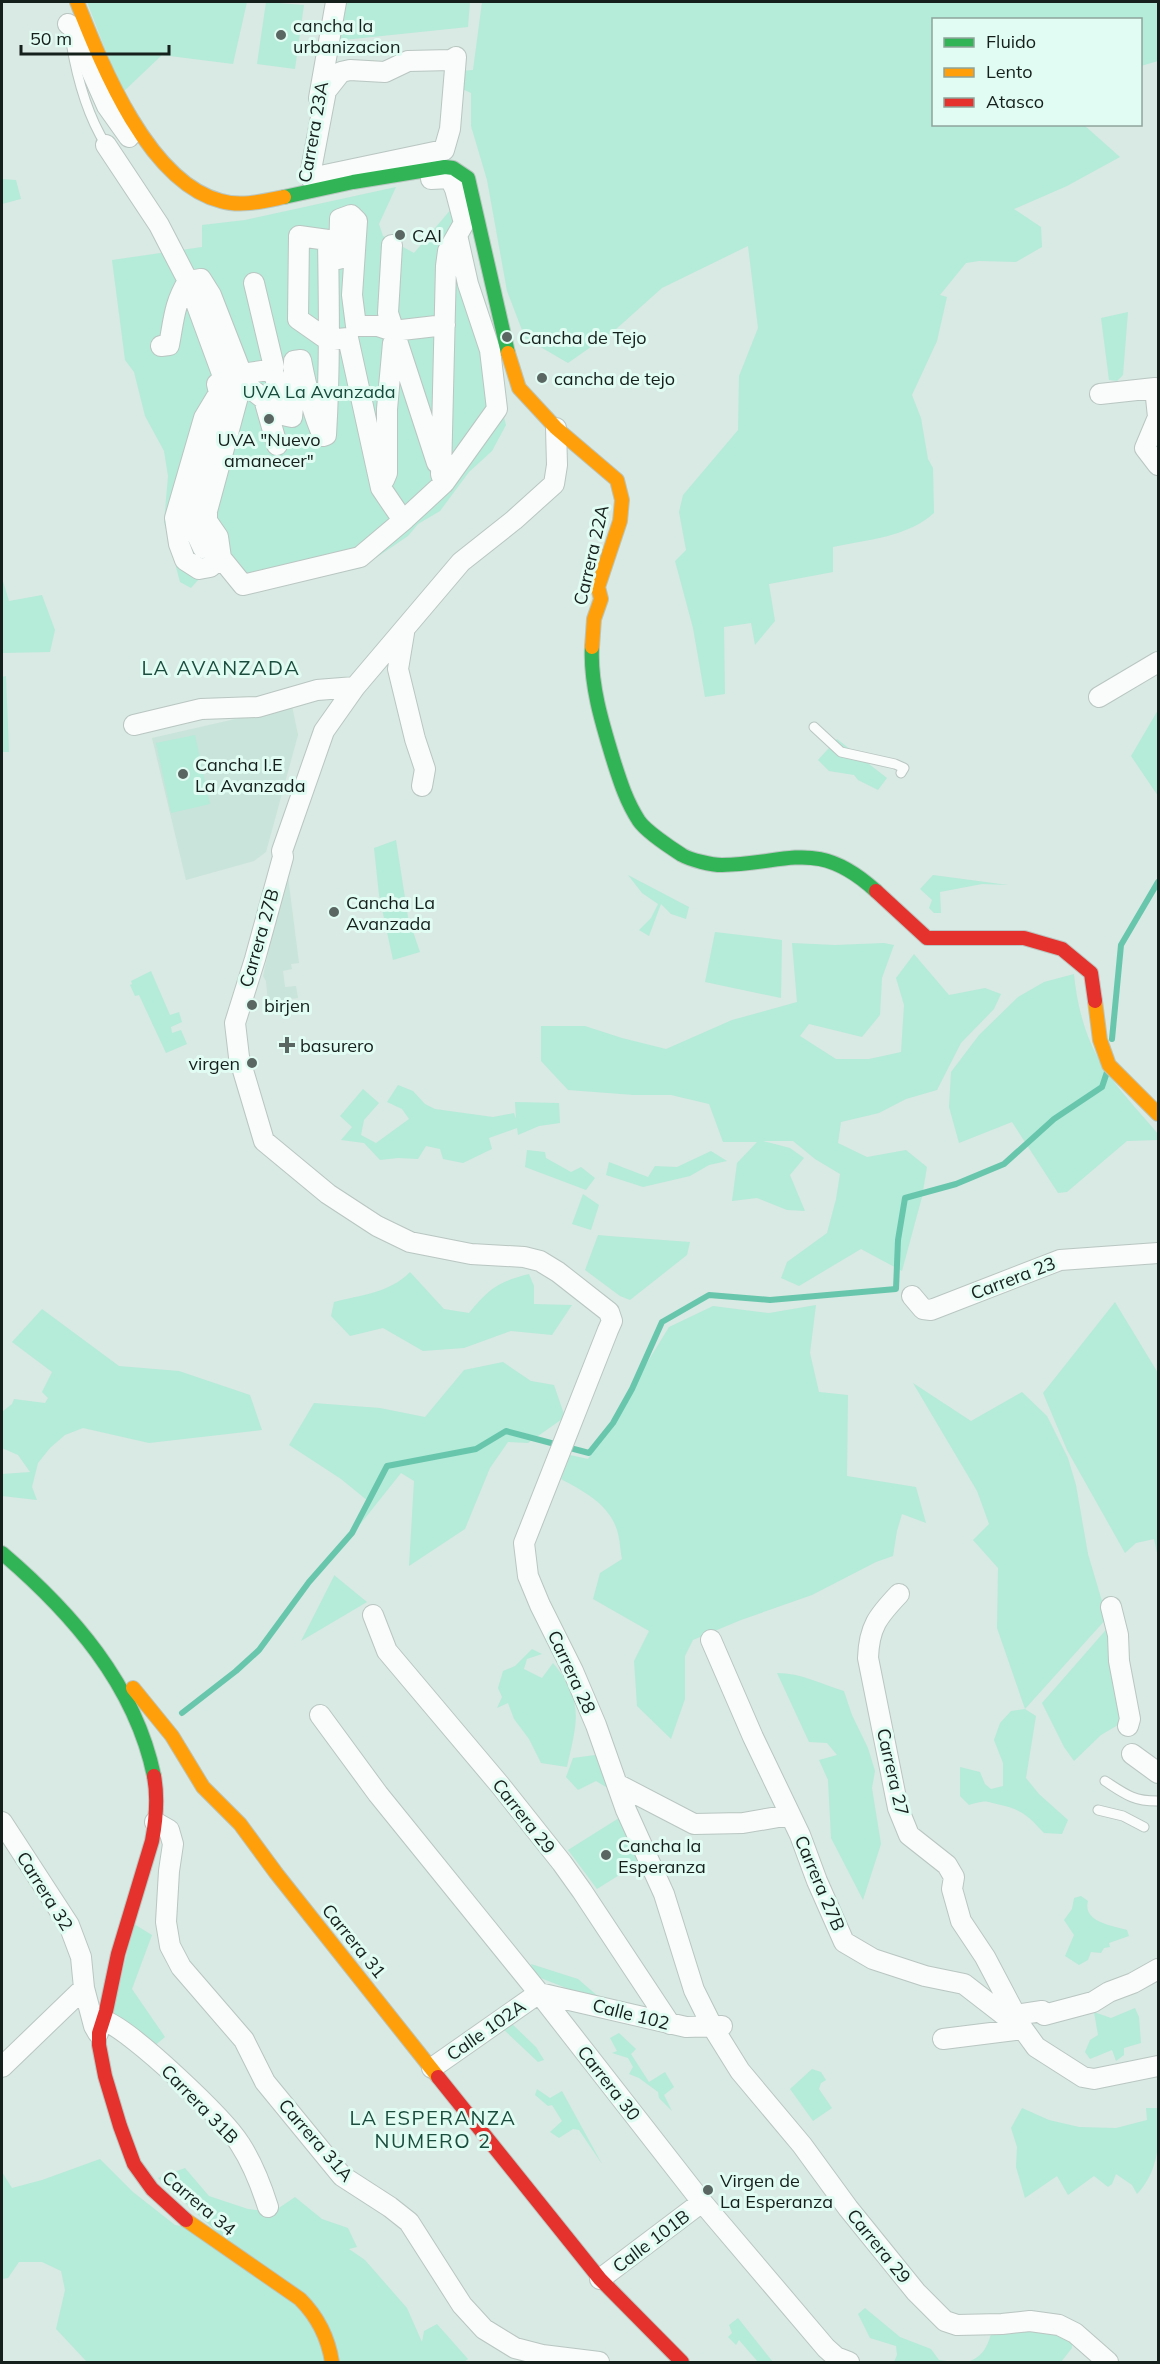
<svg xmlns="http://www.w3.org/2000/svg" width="1160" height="2364" font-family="Mulish,sans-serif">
  <rect width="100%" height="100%" fill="#d9e9e3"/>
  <!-- built -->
  <path fill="#c9e4da" d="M292 706 298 735 266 852 254 861 186 880 152 738Z
    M287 869 299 963 291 964 292 969 283 971 285 987 296 986 298 998 268 1002 266 981 263 976Z"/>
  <!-- green -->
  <path fill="#b5ebd9" d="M87 2H247L233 64 162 55 122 93Z
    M266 2 304 5 295 69 257 64Z
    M344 2H470L468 27 334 41Z
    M482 2H1158V61L1141 66 1140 20H934V124L1084 125 1120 157 1067 186 1014 209 1041 227 1042 247 1016 262 979 261 966 263 940 295 947 297 937 341 912 395 921 418 928 459 933 468 934 513C908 537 866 540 833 547V572L769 584 775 621 755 645 751 623 724 627 725 694 705 697 693 628 675 561 686 550 679 512 683 495 738 430 739 376 758 328 748 246 662 288 615 330 568 363 525 338 507 291 487 180 471 126V93L460 88 459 71 473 70Z
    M2 179 16 180 21 199 2 204Z
    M396 187 379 224 383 236 414 253 452 208 506 425 492 451 469 472 440 511 418 524 408 536 361 568 259 590 244 596 218 566 199 579 191 588 180 582 164 522 168 476 164 451 145 416 134 372 125 360 112 260 202 247V225L245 220Z
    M1128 312 1123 375 1117 381 1109 380 1101 318Z
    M2 578 9 601 42 595 55 630 50 652 2 653Z
    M6 676 9 752H2V677Z
    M1158 710V796L1131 756Z
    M195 735 210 804 171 813 156 743Z
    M837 739 887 778 878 790 858 780 854 775 829 771 818 760Z
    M396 840 408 917 420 952 393 960 379 895 374 848Z
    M628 875 689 907 686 919 671 914 661 904 649 936 639 930 651 918 658 904 642 893Z
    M933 875 1008 885 982 884 940 892 941 913H934L929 908 932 900 920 889Z
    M715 932 782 940 781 998 705 982Z
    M792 943 835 945 884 943 894 945 882 978 880 1015 862 1037 809 1024 800 1036 836 1059H869L901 1052 904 1005 896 978 914 954 949 995 985 988 1001 994 994 1009 961 1043 937 1090 906 1099 879 1113 841 1122 838 1143 867 1157 906 1150 927 1167 922 1197 902 1271 861 1249 799 1286 781 1278 787 1262 827 1233 836 1199 840 1174 815 1159 793 1141H763L790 1148 804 1158 790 1175 805 1211 787 1210 757 1198 732 1201 737 1163 757 1142H723L709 1104 671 1095H634L568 1090 541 1061V1026H585L622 1038 666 1049 732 1020 797 1002Z
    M151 971 170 1015 179 1012 182 1022 171 1027 172 1033 181 1030 187 1044 166 1053 139 995 135 996 130 985 132 984 131 981Z
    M1074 974C1077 1005 1085 1038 1103 1066 1118 1090 1140 1112 1158 1134V1140L1127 1141 1067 1192 1058 1193 1012 1122 959 1143 949 1107 951 1072 979 1035 1018 997 1044 982Z
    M398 1085 413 1091 425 1104 435 1109 493 1117 514 1113 516 1119 515 1102 559 1103 560 1123 539 1126 518 1135 517 1128 489 1138 492 1149 463 1163 443 1159 440 1149 426 1146 418 1159 398 1158 380 1160 364 1143 341 1140 352 1127 340 1116 363 1089 379 1103 364 1120 361 1135 376 1143 409 1119 402 1109 387 1102Z
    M527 1150 545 1152 546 1158 571 1172 581 1167 595 1178 586 1190 525 1167Z
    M711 1151 727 1161 709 1165 690 1176 643 1187 606 1175 609 1162 648 1177 655 1166 677 1167Z
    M583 1194 599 1205 591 1230 572 1224Z
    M598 1235 609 1236 690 1242 687 1255 630 1300 620 1296 585 1270Z
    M410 1272 444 1309 469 1313C489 1289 497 1282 529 1274L534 1286V1304L572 1305 552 1335 511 1331 464 1348 423 1351 383 1328 350 1336 331 1316 334 1302C360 1295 390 1293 410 1272Z
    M1115 1302 1158 1373V1558L1154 1539 1136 1543 1125 1553 1067 1450 1043 1393Z
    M816 1305 810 1353 819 1392 848 1395 847 1476 916 1487 926 1523 902 1514 897 1531 893 1556 876 1562 812 1595 741 1620 693 1640 685 1656V1699L671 1739 637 1706 634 1661 649 1631 593 1599 600 1573 622 1559C620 1549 620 1539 617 1530 609 1504 583 1491 561 1479L570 1455 588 1459 669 1327 713 1306 769 1313Z
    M42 1309 119 1366 179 1371 250 1395 262 1430 149 1443 83 1428 65 1435 50 1448 38 1463 32 1487 37 1500 2 1496V1474L30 1472 18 1455 2 1448V1412L12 1404 14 1399 45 1403 48 1398 42 1392 52 1372 12 1342Z
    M503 1362 531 1381 554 1385 565 1417 528 1443 508 1442 490 1468 465 1529 409 1566 414 1481 401 1473 358 1527 368 1501 341 1479 289 1445 314 1403 380 1408 425 1417 464 1370Z
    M913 1383 971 1421 1022 1392 1047 1416 1068 1458 1076 1485 1088 1554 1107 1618 1025 1709 1036 1716 1026 1778 1039 1794 1068 1820 1062 1834 1044 1833C1029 1817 1023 1810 1001 1805 983 1801 988 1800 969 1805L960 1796V1767L980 1772 985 1784 991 1789 1003 1786V1763L994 1740 1000 1723 1011 1711 1025 1709 997 1628 998 1568 973 1540 989 1524 977 1491Z
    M334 1575 367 1602 301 1641 334 1576Z
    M1111 1624 1127 1715 1118 1725 1101 1735 1074 1761 1064 1747 1042 1703Z
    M532 1649 542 1654 527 1659 524 1669 542 1678 553 1663C585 1701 577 1722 567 1767L541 1763 529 1739 514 1719 508 1703 497 1708 502 1697 498 1688 503 1671 515 1666Z
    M777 1673C801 1673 821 1684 844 1691L852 1715 868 1748 875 1771 872 1788 881 1844 863 1900 831 1838 828 1780 819 1760 837 1755 827 1743 809 1742Z
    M595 1755 606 1766 611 1790 596 1781 578 1790 566 1777 573 1758Z
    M619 1818 640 1862 597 1889 568 1850Z
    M1081 1896 1088 1901C1082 1922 1113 1926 1127 1930L1129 1936 1109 1943 1110 1947 1104 1948 1101 1953 1091 1952 1088 1960 1079 1965 1065 1956 1074 1935 1064 1920 1072 1909 1074 1898Z
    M134 1924 152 1935 132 1989 165 2037 152 2048 111 2020Z
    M531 1964 578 1979 607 2004 533 1975Z
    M1135 2008 1139 2017 1141 2043 1124 2048V2055L1116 2061 1112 2050 1090 2059 1085 2052 1090 2040 1098 2035 1094 2012 1111 2018Z
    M510 2022 536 2047 544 2060 538 2062 502 2028Z
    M619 2033 636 2049 631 2054 649 2082 665 2072 674 2087 664 2095 672 2111 659 2098 658 2092 639 2078 629 2074 633 2067 628 2058 612 2053 617 2051 610 2038Z
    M812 2069 821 2072 826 2080 821 2083 819 2089 832 2108 813 2121 790 2089Z
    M537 2089 550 2098 562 2091 602 2164 579 2130 573 2129 559 2138 550 2132 562 2121 552 2105 548 2106 535 2095Z
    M1022 2108 1049 2120 1079 2127 1116 2128 1147 2120 1146 2108H1158C1159 2143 1160 2169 1137 2194L1132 2185 1116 2174 1112 2184 1108 2187 1094 2176 1068 2195 1057 2176 1025 2198 1016 2167 1017 2147 1011 2128Z
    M100 2159 133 2192 175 2225 217 2232 158 2178 185 2168 209 2196 248 2209 273 2212 295 2197 322 2219 348 2228 357 2247 349 2249 365 2260 407 2308 422 2342 424 2331 437 2324 468 2359 464 2362H87L56 2329 65 2290 61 2271 42 2262H19L8 2278 2 2279V2172L12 2188 42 2180Z
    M865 2308 900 2337 931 2349 939 2360 954 2362H894L897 2355 896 2346 870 2338 858 2314Z
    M738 2318 773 2362H758L739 2340 736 2345 728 2337 732 2333 729 2325Z
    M1018 2326 1072 2337V2348L1061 2362H966C983 2358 988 2346 992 2330Z"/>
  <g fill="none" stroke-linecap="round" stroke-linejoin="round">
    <!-- stream -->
    <path stroke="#68c6ac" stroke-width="6" d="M1112 1039 1121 945 1158 882
      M182 1713 236 1671 259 1650 309 1582 352 1533 387 1466 476 1449 506 1431 589 1453 613 1423 632 1389 662 1322 709 1295 770 1300 896 1289 898 1240 905 1198 956 1184 1004 1164 1054 1119 1102 1087 1107 1072"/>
    <defs>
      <path id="lane" d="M71 42C77 78 87 115 106 145
        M814 727 841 752 895 764 904 768 901 773
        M1105 1781C1125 1794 1133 1801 1157 1801
        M1098 1810 1123 1816 1144 1827"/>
      <path id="street" d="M68 24 72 27 107 106 129 137
        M456 57 450 129 444 150 311 178V170L326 91 341 72 350 70 385 72 408 61 451 60Z
        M319 98 336 2
        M106 145 159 225 188 281 228 390 222 420 198 473 190 520 203 548
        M392 245 388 313 437 463
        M339 259 340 219 351 215 357 221 352 295 356 326H378L393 331 445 325
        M161 346 169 345C174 319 174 304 188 281L201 279 211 295 246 385 264 399 277 445
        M272 368 287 416 292 417 294 397V361L301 360C306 386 312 412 323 436L326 435C330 370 329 305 328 240L299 236 298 319 328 340 348 338 381 488 398 513 405 519 444 483 441 474 446 266 448 251 464 223 455 189 450 178 431 179
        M242 374 268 370 274 367 254 283
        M243 378 207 511V521L218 537 221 558 243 585 360 557 405 519
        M217 384 219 393 204 418 175 518 179 544 185 560 199 569 210 567 221 558
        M1100 394 1155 388 1158 417 1145 448 1158 465
        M556 428 557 465 554 484 514 520 461 562 355 687 324 731 282 851 283 857 255 959 235 1023 239 1057 264 1141 328 1194 377 1226 410 1242 471 1254 524 1257 540 1261 558 1272 609 1312 612 1321 608 1330 524 1543 528 1576 540 1605 573 1671 596 1725 626 1810 664 1894 694 1990 712 2026 740 2071 802 2145 848 2208 916 2292 945 2321 957 2325 1002 2324 1030 2321 1059 2325 1075 2333 1108 2362
        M384 480 387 473V409L393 343
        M444 483 497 409 490 350 468 284 457 235
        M404 633 398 669 415 739 425 769 422 786
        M1099 697 1158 662
        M134 725 201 709 258 707 317 690 355 687
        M912 1296 923 1309 931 1310 1060 1260 1158 1253
        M899 1594C878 1616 869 1627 868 1658L898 1808 909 1835 947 1865 954 1877 952 1889 961 1921 985 1957 1023 2029 1036 2047 1083 2077 1094 2079 1158 2066
        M1111 1607 1118 1635 1119 1661 1130 1719 1128 1726
        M373 1615 387 1651 500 1785 562 1863 582 1891 670 2024
        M711 1640 753 1737 800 1835 817 1881 844 1942 873 1959 925 1976 964 1984 1017 2025
        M320 1715 378 1794 539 1993 702 2202 826 2348 836 2357 849 2362
        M1132 1754 1158 1773
        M617 1784 694 1824 743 1823 790 1815
        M2 1822 69 1925 81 1957 84 1988 94 2026 98 2033
        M155 1822 169 1830 173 1844 169 1871 166 1922 170 1946 181 1967 244 2040 265 2082 342 2176 390 2207 409 2222 462 2305 484 2329 515 2348 542 2355 599 2362
        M1015 2015 1042 2011 1044 2015 1093 2002 1109 1992 1133 1983 1158 1969
        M105 2021C132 2031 224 2118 240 2144 253 2164 261 2185 268 2207
        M943 2039 1023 2029
        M2 2067 84 1988
        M432 2068 539 1993 686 2027 722 2026
        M600 2279 702 2202"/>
      <path id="fast" d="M284 197 353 182 445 167 453 168 468 178 508 353
        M592 647C590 684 602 723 613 759 620 781 626 801 639 821 646 831 671 848 682 855 691 860 711 865 722 865 788 864 817 837 876 891
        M2 1553C71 1612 135 1684 154 1776"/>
      <path id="slow" d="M77 2C102 65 148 182 221 201 241 207 264 201 284 197
        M508 353 519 388 556 428 617 480 622 500 620 521 598 587 601 599 594 619 592 647
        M1095 1001 1100 1040 1109 1065 1158 1114
        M133 1688 172 1736 203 1787 240 1824 276 1873 438 2077
        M186 2220 300 2299C318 2317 328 2337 332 2362"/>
      <path id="jam" d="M876 891 927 938H1024L1062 949 1091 973 1095 1001
        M154 1776C158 1797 156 1820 152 1841L118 1954 106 2011 99 2033V2045L105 2076 120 2126 134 2164 152 2189 186 2220
        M438 2077 600 2279 682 2362"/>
    </defs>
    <!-- lane casing -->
    <use href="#lane" stroke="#b9c6c1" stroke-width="11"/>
    <!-- street casing -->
    <use href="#street" stroke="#b9c6c1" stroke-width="22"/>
    <!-- fast casing -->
    <use href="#fast" stroke="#b9c6c1" stroke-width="16"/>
    <!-- slow casing -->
    <use href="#slow" stroke="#b9c6c1" stroke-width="16"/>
    <!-- jam casing -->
    <use href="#jam" stroke="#b9c6c1" stroke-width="16"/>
    <!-- lane -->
    <use href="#lane" stroke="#f9fcfb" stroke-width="9"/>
    <!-- street -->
    <use href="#street" stroke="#f9fcfb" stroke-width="20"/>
    <!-- fast -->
    <use href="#fast" stroke="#30b455" stroke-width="14"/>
    <!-- slow -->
    <use href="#slow" stroke="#ff9f0a" stroke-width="14"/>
    <!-- jam -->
    <use href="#jam" stroke="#e5322d" stroke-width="14"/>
  </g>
  <!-- markers -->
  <g fill="#5a6662" stroke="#e1fcf2" stroke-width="2">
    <circle cx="281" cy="35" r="6"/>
    <circle cx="400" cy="235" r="6"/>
    <circle cx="507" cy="337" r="6"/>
    <circle cx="542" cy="378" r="6"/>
    <circle cx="269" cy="419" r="6"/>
    <circle cx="183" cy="774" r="6"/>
    <circle cx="334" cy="912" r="6"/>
    <circle cx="252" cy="1005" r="6"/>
    <path d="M284 1036h6v6h6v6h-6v6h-6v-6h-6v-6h6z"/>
    <circle cx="252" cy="1063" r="6"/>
    <circle cx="606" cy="1855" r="6"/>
    <circle cx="708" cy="2190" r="6"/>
  </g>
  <g text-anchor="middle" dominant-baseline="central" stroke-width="6" stroke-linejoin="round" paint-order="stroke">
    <!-- poi labels -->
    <g font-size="18" fill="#151f1c" stroke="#e1fcf2" text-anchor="start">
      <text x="293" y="25">cancha la<tspan x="293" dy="21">urbanizacion</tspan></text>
      <text x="412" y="235">CAI</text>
      <text x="519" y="337">Cancha de Tejo</text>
      <text x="554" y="378">cancha de tejo</text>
      <text x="269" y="439" text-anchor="middle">UVA "Nuevo<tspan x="269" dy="21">amanecer"</tspan></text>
      <text x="195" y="764">Cancha I.E<tspan x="195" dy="21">La Avanzada</tspan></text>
      <text x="346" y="902">Cancha La<tspan x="346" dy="21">Avanzada</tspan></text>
      <text x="264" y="1005">birjen</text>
      <text x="300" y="1045">basurero</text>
      <text x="240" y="1063" text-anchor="end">virgen</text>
      <text x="618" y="1845">Cancha la<tspan x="618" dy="21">Esperanza</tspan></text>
      <text x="720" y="2180">Virgen de<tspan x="720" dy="21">La Esperanza</tspan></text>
    </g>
    <!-- street labels -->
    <g font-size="18" fill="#151f1c" stroke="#e1fcf2">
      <text transform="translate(313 132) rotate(-80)">Carrera 23A</text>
      <text transform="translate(591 555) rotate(-77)">Carrera 22A</text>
      <text transform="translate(259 938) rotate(-74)">Carrera 27B</text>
      <text transform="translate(1013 1278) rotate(-21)">Carrera 23</text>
      <text transform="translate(572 1672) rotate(65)">Carrera 28</text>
      <text transform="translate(893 1772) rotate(77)">Carrera 27</text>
      <text transform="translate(524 1816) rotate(52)">Carrera 29</text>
      <text transform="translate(820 1883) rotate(67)">Carrera 27B</text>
      <text transform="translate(45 1891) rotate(58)">Carrera 32</text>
      <text transform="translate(354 1941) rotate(51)">Carrera 31</text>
      <text transform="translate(631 2014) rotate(14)">Calle 102</text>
      <text transform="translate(486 2030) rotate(-35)">Calle 102A</text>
      <text transform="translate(609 2083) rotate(52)">Carrera 30</text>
      <text transform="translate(200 2104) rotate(46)">Carrera 31B</text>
      <text transform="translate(316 2140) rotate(49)">Carrera 31A</text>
      <text transform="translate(199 2203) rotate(40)">Carrera 34</text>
      <text transform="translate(651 2241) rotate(-37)">Calle 101B</text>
      <text transform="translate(879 2246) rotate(51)">Carrera 29</text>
    </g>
    <!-- park labels -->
    <g font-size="18" fill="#174b3c" stroke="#e1fcf2">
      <text x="319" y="391">UVA La Avanzada</text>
    </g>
    <!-- neighbourhood labels -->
    <g font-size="20" letter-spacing="1.5" fill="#1b4d3e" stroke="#e1fcf2">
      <text x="221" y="667">LA AVANZADA</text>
      <text x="433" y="2117">LA ESPERANZA<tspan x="433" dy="23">NUMERO 2</tspan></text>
    </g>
  </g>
  <!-- border -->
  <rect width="1160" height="2364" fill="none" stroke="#151f1c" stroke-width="6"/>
  <!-- legend -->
  <rect x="932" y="18" width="210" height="108" fill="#e1fcf2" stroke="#8fa49c" stroke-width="1.5"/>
  <rect x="944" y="38" width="30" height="9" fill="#30b455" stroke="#8fa49c" stroke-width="1.5"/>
  <text x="986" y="48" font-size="18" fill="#151f1c">Fluido</text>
  <rect x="944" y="68" width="30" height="9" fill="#ff9f0a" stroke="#8fa49c" stroke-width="1.5"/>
  <text x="986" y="78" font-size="18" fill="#151f1c">Lento</text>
  <rect x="944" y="98" width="30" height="9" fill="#e5322d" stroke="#8fa49c" stroke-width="1.5"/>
  <text x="986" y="108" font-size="18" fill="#151f1c">Atasco</text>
  <!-- scale -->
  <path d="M21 45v9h148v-9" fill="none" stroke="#151f1c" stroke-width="3"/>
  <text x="30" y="45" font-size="18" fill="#151f1c" stroke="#e1fcf2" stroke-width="4.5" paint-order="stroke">50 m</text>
</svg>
